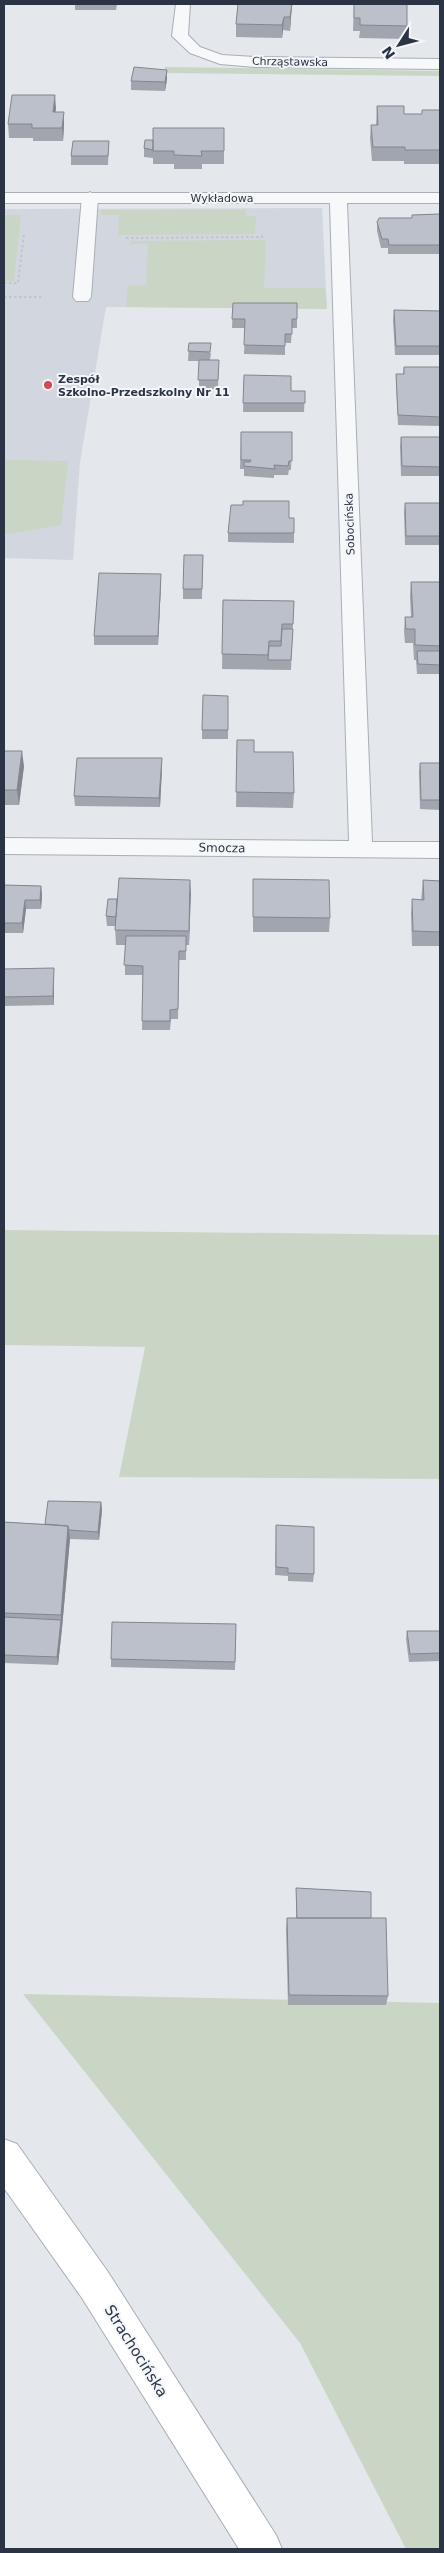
<svg xmlns="http://www.w3.org/2000/svg" width="444" height="2553" font-family="'DejaVu Sans',sans-serif">
  <rect width="100%" height="100%" fill="#e4e7ec"/>
  <!-- built -->
  <path fill="#d2d6de" d="M322 208 327 309 106 307 80 462 73 560 4 558V209Z"/>
  <!-- green -->
  <path fill="#c9d6c5" d="M165 67 440 71V76L164 73Z
    M101 210H245L246 216H256L255 234 118 235 119 215H101Z
    M4 215H21L14 281H4Z
    M266 240 264 288H325L327 309 126 307 128 286 146 285 148 244H131L130 241Z
    M4 460 68 461 61 525 7 534 4 532Z
    M4 1230 440 1235V1479L119 1477 145 1347 4 1345Z
    M23 1994 440 2003V2549H406L300 2343Z"/>
  <g fill="none" stroke-linecap="round" stroke-linejoin="round">
    <defs>
      <path id="service" d="M90 192 98 197 91 297 88 301H76L73 297 82 197Z"/>
      <path id="minor" d="M176 4H190L188 35 200 47 222 55 255 57 440 59V69L255 67 220 64 190 53 172 36Z
        M4 193H440V203H347L372 842H440V858L4 854V838L349 841 330 203H4Z"/>
      <path id="secondary" d="M4 2139 17 2144 108 2272 276 2535 282 2549H239L82 2298 4 2188Z"/>
    </defs>
    <!-- service casing -->
    <use href="#service" stroke="#a9aeb7" stroke-width="2"/>
    <!-- minor casing -->
    <use href="#minor" stroke="#a9aeb7" stroke-width="2"/>
    <!-- secondary casing -->
    <use href="#secondary" stroke="#a9aeb7" stroke-width="2"/>
    <!-- path -->
    <path stroke="#c2c5cb" stroke-width="2" stroke-dasharray="2.5 2.5" stroke-linecap="butt" d="M126 238 262 237V234
      M4 283H18L24 233
      M4 297H44"/>
    <!-- service -->
    <use href="#service" fill="#f7f8fa" fill-rule="evenodd"/>
    <!-- minor -->
    <use href="#minor" fill="#f7f8fa" fill-rule="evenodd"/>
    <!-- secondary -->
    <use href="#secondary" fill="#fff" fill-rule="evenodd"/>
  </g>
  <!-- wall -->
  <path fill="#a1a5ae" d="M75 4H117L116 10H75Z
    M238 4H292L290 31 283 30 282 38 236 37V24Z
    M354 4 407 26 406 39 359 38 360 31H353Z
    M167 70V79L165 91 131 90V81Z
    M377 106 404 114H422V110H440V164H404V161H372L370 138 371 125H376Z
    M56 108 55 112 64 125 63 141H33V138H9L8 124Z
    M224 128V164H202V169H174V164H153V158L144 157V148L153 140Z
    M109 141 108 165H71V156Z
    M440 214V254H388V248H381L377 231V222L412 218V215Z
    M233 303 297 319V328H292L291 343H285V355L244 354 245 328H232Z
    M394 310 440 311V355H395L393 320Z
    M189 343 211 353 210 360H219L218 389H199V361H188Z
    M404 367H440V426L398 425 396 383V374H403Z
    M244 375 291 391H305L304 412H243Z
    M241 432H292L291 470H289L288 475H274V478L244 476V469H240Z
    M401 437H440V476H401L400 446Z
    M405 503H440V545H405L404 512Z
    M228 533H294V543L228 542Z
    M203 555 202 599H183V589Z
    M411 582H440V674H417L416 660H414L413 643H405L404 631 405 617H411L410 596Z
    M161 583 158 645H94V636Z
    M223 600 294 601 291 670 222 669Z
    M228 696V739H202V730Z
    M237 740 254 752 294 793 293 808 236 807Z
    M4 751 24 766 19 805H4Z
    M420 763H440V810L420 809 419 772Z
    M162 768 160 807 75 806 74 796Z
    M253 879 330 918 329 932H253Z
    M190 880 189 945H186V960H179L178 1019H171L170 1030H142L143 975H125V945H116L115 926H107L106 916 117 899Z
    M423 880 440 881V946H412L411 914 412 899 421 900Z
    M4 885 41 886 42 896 41 909H26L23 933H4Z
    M4 969 54 977V1005L4 1006Z
    M101 1502 102 1510 99 1540 70 1539 62 1628 58 1665 4 1663V1522L45 1524Z
    M276 1525 314 1574 313 1582 288 1581V1576L275 1575Z
    M236 1624 235 1670 111 1667V1659Z
    M407 1631H440V1661L409 1662 406 1639Z
    M296 1888 371 1918 388 1996 386 2005H288L286 1929 287 1918H296Z"/>
  <!-- shaded-wall -->
  <path fill="#83868d" d="M292 4 291 17 290 31V17Z
    M284 17 283 30 282 38V25Z
    M167 70V79L165 91V82Z
    M55 95 56 108 54 126 53 112Z
    M64 112V125L63 141 62 128Z
    M161 574V583L158 645V636Z
    M22 751 24 766 19 805 17 790Z
    M162 758V768L160 807 159 798Z
    M190 880 191 894 189 945V931Z
    M41 886 42 896 41 909 40 900Z
    M25 900 26 909 23 933 22 923Z
    M54 968V1005L53 996Z
    M101 1502 102 1510 99 1540 98 1532Z
    M68 1526 70 1538 62 1628 58 1665 57 1657 61 1620V1615Z"/>
  <!-- building -->
  <path fill="#bbc0ca" stroke="#83868d" d="M238 4H292L290 17H284L282 25 236 24Z
    M354 4H407V26L360 25V18H354Z
    M134 67 167 70 165 82 131 81Z
    M12 95H55L53 112H64L62 128H32V124H8Z
    M377 106H404V114H422V110H440V150H405V147H373L371 125H378Z
    M153 128H224V151H201L202 156 174 155V151H153Z
    M145 140H153V150L144 148Z
    M73 141H109L108 156H71Z
    M440 214V245H389L388 239H382L377 222 379 218H412V215Z
    M233 303H297V319H292V334H285V346L244 345 245 319H232Z
    M394 310 440 311V346H396Z
    M189 343H211L210 352 188 351Z
    M199 360H219L218 380H198Z
    M404 367H440V417L398 415 396 374H404Z
    M244 375 291 376V391H305V403H243Z
    M241 432H292V461H289L288 466 274 465 275 469 244 466V462H250L251 460H241Z
    M401 437H440V467L402 466Z
    M243 501H289V518H294V533H228L231 505H243Z
    M405 503H440V536H406Z
    M184 555H203L202 589H183Z
    M99 573 161 574 158 636H94Z
    M411 582H440V646L415 645V629H406L405 617H413Z
    M223 600 294 601 293 624H282L281 641H269L268 655 222 654Z
    M282 629H293L291 660H268L269 646H281Z
    M417 651H440V665L418 664Z
    M203 695 228 696V730H202Z
    M237 740H254V752H293L294 793 236 792Z
    M4 751H22L17 790H4Z
    M77 758H162L159 798 74 796Z
    M420 763H440V800H421Z
    M119 878 190 880 189 931 115 930Z
    M253 879 329 880 330 918 253 917Z
    M423 880 440 881V932L413 931 412 899 424 900Z
    M4 885 41 886 40 900H25L22 923H4Z
    M108 899H117L116 917 106 916Z
    M126 936H186V951H179L178 1009 170 1010V1021H142L143 966 124 965Z
    M54 968 53 996 4 997V969Z
    M48 1501 101 1502 98 1532 69 1530 68 1526 45 1524Z
    M4 1522 68 1526 61 1615 4 1613Z
    M276 1525 314 1527V1574L288 1573V1568L276 1567Z
    M4 1617 61 1620 57 1657 4 1655Z
    M112 1622 236 1624 235 1662 111 1659Z
    M407 1631H440V1653L410 1654Z
    M296 1888 371 1892V1918H297Z
    M287 1918H386L388 1996 289 1995Z"/>
  <!-- markers -->
  <circle fill="#d1495b" stroke="#f4f6f9" stroke-width="2" cx="48" cy="385" r="5"/>
  <g text-anchor="middle" dominant-baseline="central" stroke-width="4" stroke-linejoin="round" paint-order="stroke">
    <!-- far-street labels -->
    <g font-size="11" fill="#2b3445" stroke="#f4f6f9">
      <text transform="translate(290 62) rotate(1)">Chrząstawska</text>
      <text x="222" y="198">Wykładowa</text>
      <text transform="translate(350 524) rotate(-92)">Sobocińska</text>
    </g>
    <!-- far-poi labels -->
    <g font-size="11" font-weight="bold" fill="#2b3445" stroke="#f4f6f9" text-anchor="start">
      <text x="58" y="379">Zespół<tspan x="58" dy="13">Szkolno-Przedszkolny Nr 11</tspan></text>
    </g>
    <!-- street labels -->
    <g font-size="12" fill="#2b3445" stroke="#f4f6f9">
      <text transform="translate(222 848) rotate(1)">Smocza</text>
    </g>
    <!-- near-street labels -->
    <g font-size="15" fill="#2b3445" stroke="#f4f6f9">
      <text transform="translate(136 2351) rotate(58)">Strachocińska</text>
    </g>
  </g>
  <!-- border -->
  <rect width="444" height="2553" fill="none" stroke="#2b3445" stroke-width="10"/>
  <!-- north arrow -->
  <g transform="translate(399 45) rotate(234)" stroke="#f4f6f9" stroke-width="4" paint-order="stroke">
  <path d="M0-4L9 19L0 12L-9 19Z" fill="#2b3445"/>
  <text y="-8" font-size="14" font-weight="bold" text-anchor="middle" fill="#2b3445">N</text>
  </g>
</svg>
